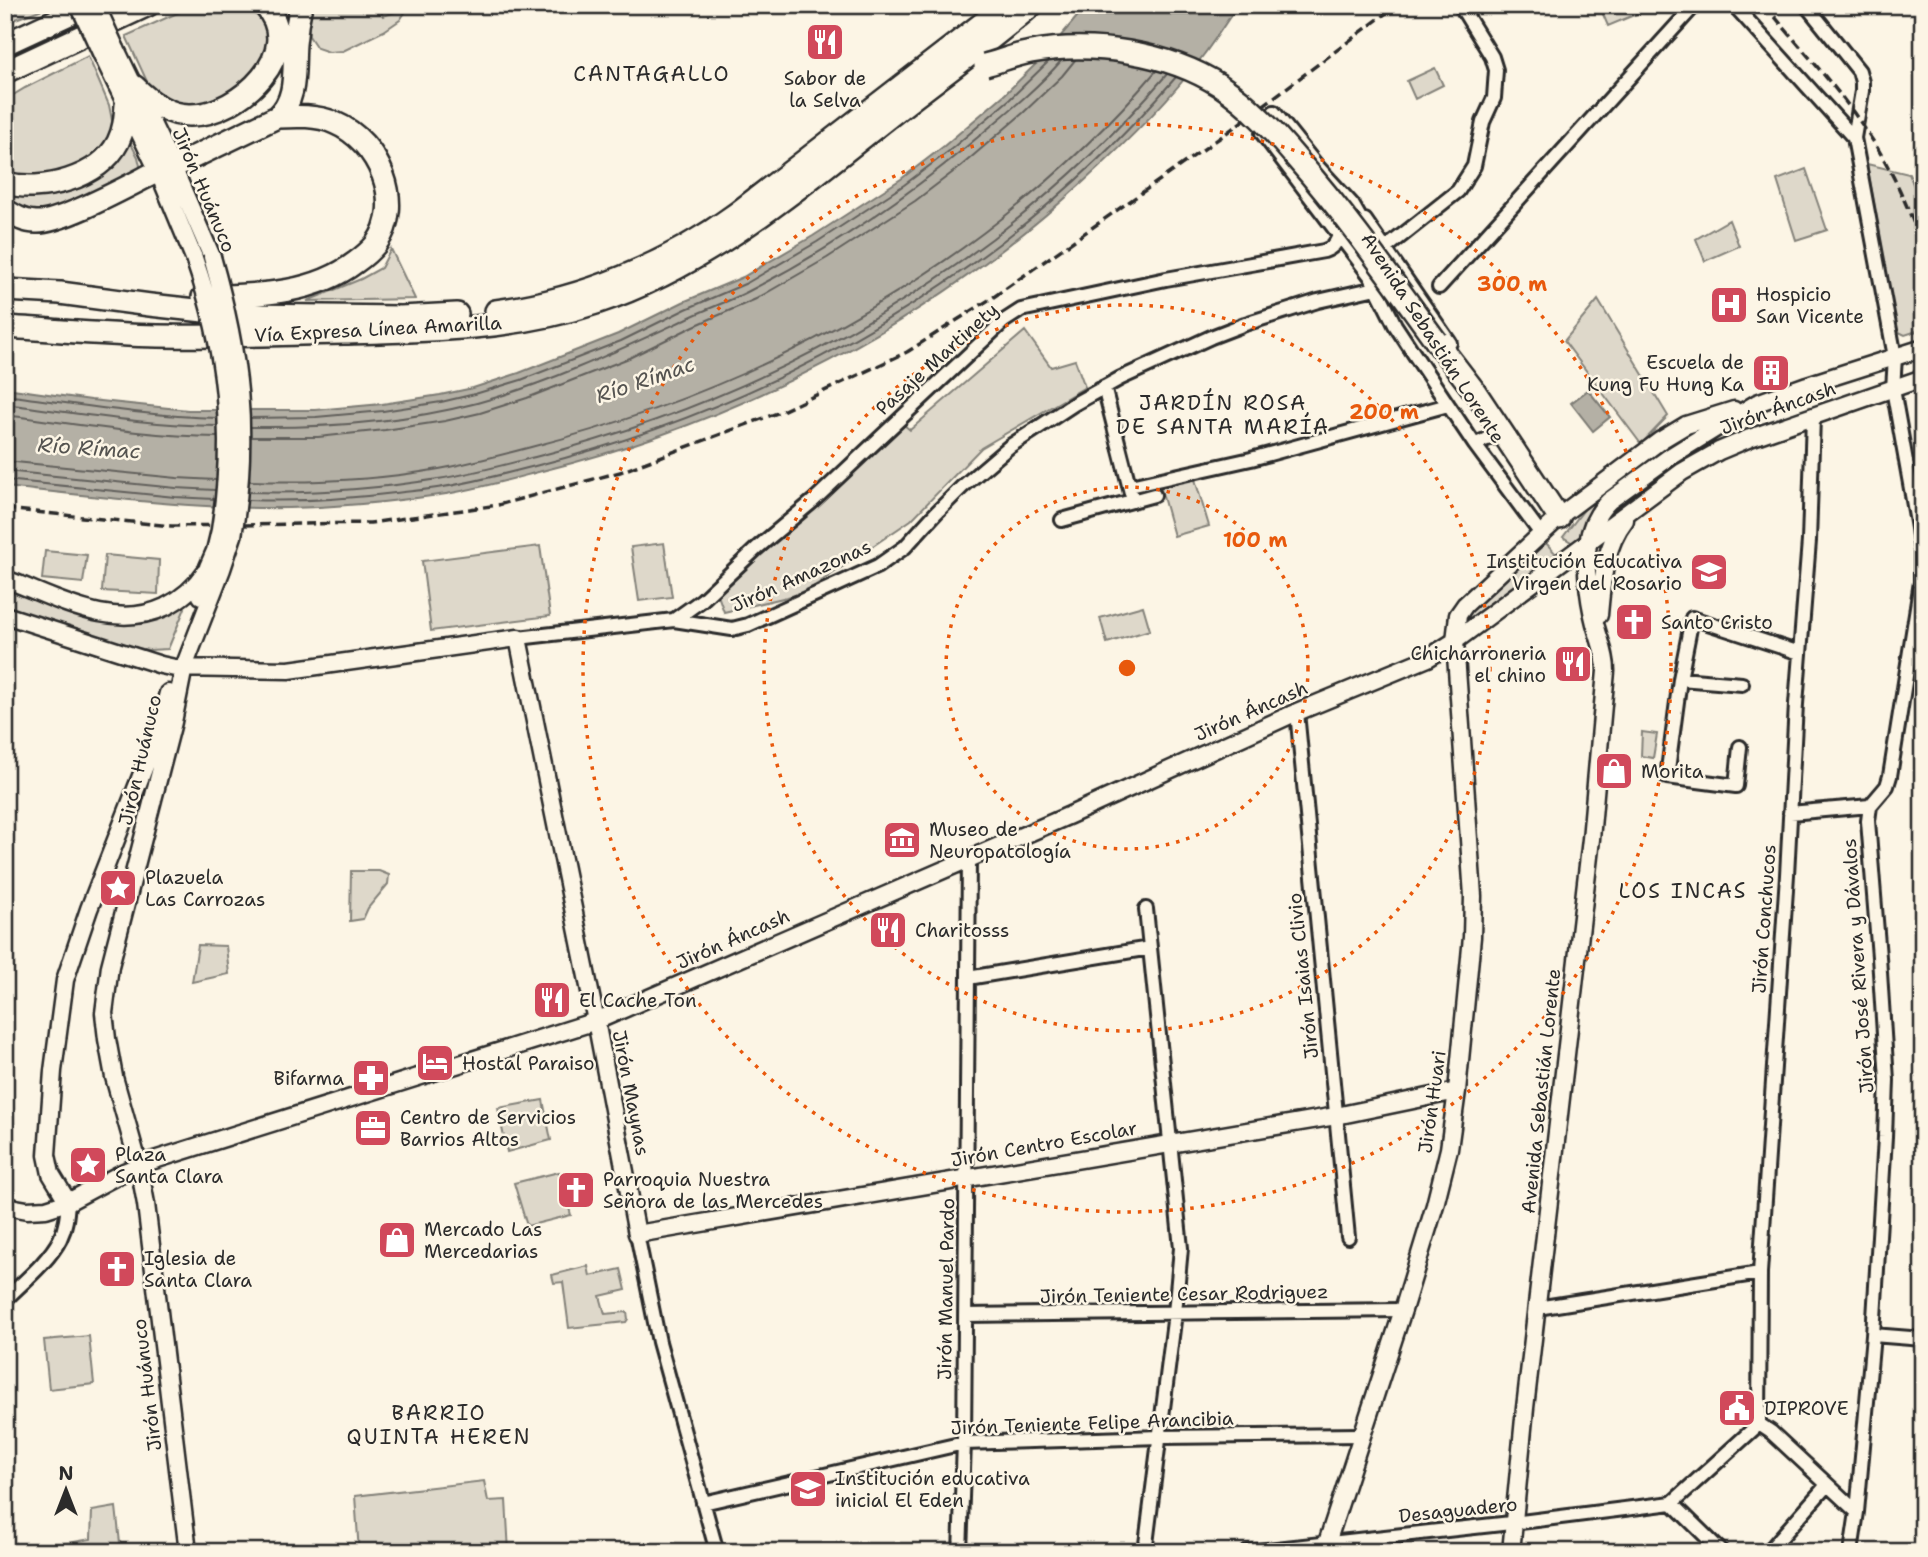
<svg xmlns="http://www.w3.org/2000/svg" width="1928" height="1557" font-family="'Shantell Sans',sans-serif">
  <rect width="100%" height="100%" fill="#fcf5e5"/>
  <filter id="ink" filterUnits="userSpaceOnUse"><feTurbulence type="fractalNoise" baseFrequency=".0143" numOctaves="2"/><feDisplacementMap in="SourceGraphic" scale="14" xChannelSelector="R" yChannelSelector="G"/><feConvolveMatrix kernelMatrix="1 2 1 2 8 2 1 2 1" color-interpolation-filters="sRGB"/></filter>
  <g filter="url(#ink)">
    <!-- green -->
    <path fill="#ded8ca" stroke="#84827a" stroke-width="2" d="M5 5H53L5 23Z
      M195 5H253L265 18 271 44 251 78 205 108H174L149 86 126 36Z
      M309 5H378L383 16 399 11 402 5H410L400 20 384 31 343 51 329 52 317 48 309 36 307 11Z
      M1599 5H1658L1608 26Z
      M88 56 109 105 112 120V139L104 154 69 174 5 177V100L25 88Z
      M1435 68 1443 85 1415 99 1407 81Z
      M130 142 138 157 141 170 133 178 39 217 5 202V189C42 187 87 193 115 165 122 158 123 149 130 142Z
      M1867 164 1909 174 1923 209V329L1905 335 1897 331Z
      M1806 169 1827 230 1796 240 1777 180Z
      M1729 220 1739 246 1705 261 1696 239Z
      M391 249 415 299 307 301 361 279 381 268Z
      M1598 300 1668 416 1641 444 1564 341Z
      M1025 331 1051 367 1075 360 1085 387 981 448 911 520 804 593 724 612 718 595 903 424 910 430Z
      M1194 476 1209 526 1174 536 1160 486Z
      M1603 495 1576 545 1563 537 1586 507Z
      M1545 542 1558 556 1471 621 1468 614Z
      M664 543 672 597 639 601 631 547Z
      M540 546 550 616 431 631 422 561Z
      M45 551 87 555 83 583 42 579Z
      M105 555 159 560 158 594 102 591Z
      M5 588 72 611 114 622 180 604 185 608 168 649 149 650 125 646 5 606Z
      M1143 606 1150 630 1107 643 1100 618Z
      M1642 732 1657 734 1653 758 1641 756Z
      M351 871H379L389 875 388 884 368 908 363 919 350 921Z
      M198 945 226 946 229 974 192 982Z
      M543 1100 551 1140 507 1152 498 1108Z
      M559 1172 571 1215 527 1226 514 1183Z
      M588 1266 590 1276 621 1269 626 1290 600 1296 605 1314 627 1312 628 1319 626 1322 569 1328 563 1282 554 1283 552 1275Z
      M89 1336 94 1384 49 1389 44 1340Z
      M484 1481 488 1501 506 1500 509 1552H359L355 1496Z
      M116 1507 121 1552H17L91 1539 92 1511Z"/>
    <!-- water -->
    <path fill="#b4b0a5" stroke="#7d7b74" stroke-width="2" d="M1087 5H1238C1226 22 1215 40 1202 57 1167 103 1124 145 1081 184 929 323 741 421 542 471 508 480 474 490 439 495 404 500 369 504 334 506 225 514 114 498 5 487V388L91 400 188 410H315L382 404 440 395 473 388 519 373 618 334 683 302 743 277 813 236 901 179 944 146 1005 94 1043 57Z
      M1588 390 1610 417 1593 431 1571 403Z"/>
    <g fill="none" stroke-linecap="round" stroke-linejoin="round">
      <!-- shore -->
      <path stroke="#62605c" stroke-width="2" d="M5 395C75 404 146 416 217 418
        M5 404C76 413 146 425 217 426
        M5 415C76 424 146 436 217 437
        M250 418 316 417 383 411 441 402 475 394 521 380 621 341 686 309 747 283 817 242 904 185 949 151 1010 99 1048 62
        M251 427C325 428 404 422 477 403 550 383 619 350 688 318 708 308 731 301 751 290 837 246 918 189 991 126 1015 106 1040 85 1061 61
        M251 437H318L385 430 445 421 480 413 527 398 629 358 694 326 756 299 827 258 915 201 961 166 1023 113 1062 76 1075 60
        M5 461 177 478 216 480
        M5 471 176 488 215 490
        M5 480 175 497 214 499
        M249 481C311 483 378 480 439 469 470 463 501 455 531 447 770 386 995 259 1156 71
        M248 492C311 494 376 489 438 479 471 474 503 465 535 457 777 395 1004 265 1167 74
        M248 500C297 502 346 499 395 493 411 491 427 490 443 487 474 482 504 474 535 466 781 403 1010 271 1176 77"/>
      <defs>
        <path id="street" d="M1734 5 1854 138
          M1806 5 1859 71 1862 82V91L1854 138 1895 357 1893 389 1918 528 1921 552V582L1890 776 1887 786 1870 806 1868 821 1879 957 1887 1080 1885 1137 1873 1335 1857 1512 1851 1552
          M1274 112 1318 167 1352 204 1360 218
          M1262 133 1371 277 1395 325 1420 363 1475 445 1541 534
          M1386 248 1458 191 1474 166 1483 122 1494 98 1496 70 1492 57 1460 5
          M1439 287 1695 5
          M1104 387 1133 501
          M1475 445C1487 438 1494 435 1508 438
          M1130 486 1251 459 1448 405
          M1062 520 1154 495
          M674 620 702 600 757 548 813 501 1004 321 1021 310 1166 279 1324 251C1327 250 1332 247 1334 245 1343 233 1341 212 1365 220L1450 343
          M518 638 674 620 732 629 748 625 878 566 905 547 936 513 962 487 1010 446 1074 404 1121 378 1211 337 1245 324 1318 301 1376 288
          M1680 679 1742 684
          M1297 712 1348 1237
          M1740 747 1736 786 1667 777 1680 679 1692 618 1800 653
          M1790 813 1870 806
          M968 978 1150 948
          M637 1234 659 1342 717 1552
          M5 1300C22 1283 49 1261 60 1239 66 1227 67 1215 68 1202
          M1537 1308 1760 1273
          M965 1315 1403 1310
          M1873 1335 1923 1339
          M1759 1424 1771 1432 1857 1512
          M703 1503 964 1443 1160 1437 1363 1435
          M1672 1503 1759 1424 1760 1273 1787 875 1796 704 1809 541 1813 417
          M1672 1503 1722 1552
          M960 1552 964 1443 969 859
          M1145 1552 1175 1313 1181 1248 1146 909
          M1248 1552 1529 1521 1672 1503
          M1768 1552 1827 1485"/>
        <path id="secondary" d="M116 49 173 167 212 257
          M102 55 158 171 194 258
          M5 579C55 597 112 632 165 607 181 599 195 587 205 572
          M201 596 206 581 208 567 215 551 220 530
          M5 615 161 665 175 668 289 670 518 638 596 1021 637 1234 1336 1116 1457 1091
          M1599 615C1602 582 1604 547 1625 520
          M68 1202 51 1174 47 1155 53 1071 65 980 89 909 157 735 168 693
          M5 1206 27 1210 46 1209 68 1202 124 1172 151 1161 596 1021 1070 815 1297 712 1428 658 1455 641 1682 472 1719 451 1750 438 1923 378
          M188 1552 146 1204 139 1166 114 1077 107 1039 104 1013 110 966 173 722 184 667 222 569 233 536
          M1324 1552 1403 1310 1435 1205 1449 1149 1457 1091 1472 937 1473 896 1455 641 1458 615 1465 605 1565 512 1661 440 1686 425 1734 410
          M1511 1552 1525 1408 1591 839 1606 671C1606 657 1602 647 1598 634 1590 609 1584 570 1588 543 1590 527 1598 512 1609 501L1671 456 1757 403 1807 385 1923 348"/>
        <path id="highway" d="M5 44 89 5
          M5 72 148 5
          M134 86C149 101 169 116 191 115 238 115 308 52 264 5
          M173 167 277 117C298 99 293 69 295 44 296 31 298 18 301 5
          M5 183C42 193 100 178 118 142 124 130 125 118 126 105
          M5 210C15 216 24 222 36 222 60 224 132 184 158 171
          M5 290 60 293 150 305 240 315 401 317 457 314
          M203 297C256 295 313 295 356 262 363 257 371 250 376 244 406 203 378 141 335 123 317 115 297 116 277 117
          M496 311C583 299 666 265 737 213L1006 5
          M5 327C56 330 107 335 158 336 220 337 282 334 344 333 428 331 515 330 596 303 709 266 802 185 894 113 940 77 988 43 1032 5
          M1436 341 1476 393 1559 518"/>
      </defs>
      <!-- street casing -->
      <use href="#street" stroke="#2b2b2b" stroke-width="18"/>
      <!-- secondary casing -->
      <use href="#secondary" stroke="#2b2b2b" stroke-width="21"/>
      <!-- highway casing -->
      <use href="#highway" stroke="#2b2b2b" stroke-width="26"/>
      <!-- street -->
      <use href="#street" stroke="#fcf5e5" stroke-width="12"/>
      <!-- secondary -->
      <use href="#secondary" stroke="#fcf5e5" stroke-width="16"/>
      <!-- highway -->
      <use href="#highway" stroke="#fcf5e5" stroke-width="21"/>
      <!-- rail -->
      <path stroke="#2b2b2b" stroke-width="3.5" stroke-dasharray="10 5" stroke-linecap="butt" d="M1765 5C1801 49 1842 92 1873 141 1894 174 1910 211 1923 248
        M5 509 171 526 370 523 498 505 620 472 780 412 907 352 995 296 1221 137 1397 5"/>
      <defs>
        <path id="secondary-bridge" d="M79 5 102 55
          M96 5 116 49
          M212 257C240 355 250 434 233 536
          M194 258C226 350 235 433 220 530"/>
        <path id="highway-bridge" d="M985 65C1000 61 1015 55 1031 52 1092 41 1168 52 1221 86 1250 105 1274 132 1297 159 1347 216 1391 279 1436 341"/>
      </defs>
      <!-- secondary-bridge casing -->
      <use href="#secondary-bridge" stroke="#2b2b2b" stroke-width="21" stroke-linecap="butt"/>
      <!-- highway-bridge casing -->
      <use href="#highway-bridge" stroke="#2b2b2b" stroke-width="26" stroke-linecap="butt"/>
      <!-- secondary-bridge -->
      <use href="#secondary-bridge" stroke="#fcf5e5" stroke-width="16"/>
      <!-- highway-bridge -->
      <use href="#highway-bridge" stroke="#fcf5e5" stroke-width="21"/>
    </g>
  </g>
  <!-- distance rings -->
  <g fill="none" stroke="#e8590c" stroke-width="3.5" stroke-dasharray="3.5 7">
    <circle cx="1127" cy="668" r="181"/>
    <circle cx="1127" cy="668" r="363"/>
    <circle cx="1127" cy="668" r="544"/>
  </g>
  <!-- icons -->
  <defs>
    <symbol id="restaurant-square" viewBox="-11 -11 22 22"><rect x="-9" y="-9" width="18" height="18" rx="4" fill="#d1495b" stroke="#fcf5e5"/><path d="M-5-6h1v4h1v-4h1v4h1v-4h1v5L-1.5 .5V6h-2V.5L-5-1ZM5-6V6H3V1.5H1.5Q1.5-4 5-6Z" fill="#fff"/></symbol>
    <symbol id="hospital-square" viewBox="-11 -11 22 22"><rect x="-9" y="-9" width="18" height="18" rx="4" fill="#d1495b" stroke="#fcf5e5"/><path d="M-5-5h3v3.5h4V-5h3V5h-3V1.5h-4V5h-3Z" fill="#fff"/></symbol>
    <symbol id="building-square" viewBox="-11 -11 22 22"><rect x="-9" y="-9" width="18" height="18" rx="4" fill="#d1495b" stroke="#fcf5e5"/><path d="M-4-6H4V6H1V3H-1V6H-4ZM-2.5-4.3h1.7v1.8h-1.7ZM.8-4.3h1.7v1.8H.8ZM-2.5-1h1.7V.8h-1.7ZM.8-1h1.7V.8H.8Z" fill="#fff"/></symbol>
    <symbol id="school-square" viewBox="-11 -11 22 22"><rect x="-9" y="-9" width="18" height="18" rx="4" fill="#d1495b" stroke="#fcf5e5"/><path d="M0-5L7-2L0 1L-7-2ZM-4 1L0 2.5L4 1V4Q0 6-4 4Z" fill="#fff"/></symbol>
    <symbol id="church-square" viewBox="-11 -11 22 22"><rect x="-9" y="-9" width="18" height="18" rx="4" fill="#d1495b" stroke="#fcf5e5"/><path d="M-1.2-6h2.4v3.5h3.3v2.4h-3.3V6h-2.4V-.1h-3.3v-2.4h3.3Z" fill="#fff"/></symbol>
    <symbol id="shop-square" viewBox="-11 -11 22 22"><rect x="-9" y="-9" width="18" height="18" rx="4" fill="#d1495b" stroke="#fcf5e5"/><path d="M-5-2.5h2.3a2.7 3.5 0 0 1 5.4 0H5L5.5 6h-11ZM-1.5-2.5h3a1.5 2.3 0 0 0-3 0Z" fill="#fff"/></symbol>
    <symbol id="museum-square" viewBox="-11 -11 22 22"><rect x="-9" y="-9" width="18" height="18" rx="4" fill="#d1495b" stroke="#fcf5e5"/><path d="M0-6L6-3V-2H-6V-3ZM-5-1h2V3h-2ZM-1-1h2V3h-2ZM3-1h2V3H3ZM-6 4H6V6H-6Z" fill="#fff"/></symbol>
    <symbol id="sight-square" viewBox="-11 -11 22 22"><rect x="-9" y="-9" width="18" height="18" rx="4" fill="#d1495b" stroke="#fcf5e5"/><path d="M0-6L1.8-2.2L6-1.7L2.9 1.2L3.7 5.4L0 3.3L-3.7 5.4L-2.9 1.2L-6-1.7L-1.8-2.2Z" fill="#fff"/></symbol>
    <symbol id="hotel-square" viewBox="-11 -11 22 22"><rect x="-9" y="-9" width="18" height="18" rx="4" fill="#d1495b" stroke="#fcf5e5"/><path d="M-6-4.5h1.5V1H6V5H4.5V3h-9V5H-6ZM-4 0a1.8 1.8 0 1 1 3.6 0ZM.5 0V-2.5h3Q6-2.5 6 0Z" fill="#fff"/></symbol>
    <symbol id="pharmacy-square" viewBox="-11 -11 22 22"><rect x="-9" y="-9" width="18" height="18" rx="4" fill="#d1495b" stroke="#fcf5e5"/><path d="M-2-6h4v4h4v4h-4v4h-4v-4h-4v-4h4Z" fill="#fff"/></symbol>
    <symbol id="office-square" viewBox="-11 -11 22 22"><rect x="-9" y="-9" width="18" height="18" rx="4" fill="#d1495b" stroke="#fcf5e5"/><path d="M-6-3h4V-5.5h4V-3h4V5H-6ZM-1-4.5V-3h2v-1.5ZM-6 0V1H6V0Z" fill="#fff"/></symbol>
    <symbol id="civic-square" viewBox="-11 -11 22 22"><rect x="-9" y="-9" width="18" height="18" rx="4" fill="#d1495b" stroke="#fcf5e5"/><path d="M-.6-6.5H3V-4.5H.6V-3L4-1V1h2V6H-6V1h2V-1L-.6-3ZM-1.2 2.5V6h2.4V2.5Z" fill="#fff"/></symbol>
  </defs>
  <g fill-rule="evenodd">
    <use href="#restaurant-square" x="803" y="20" width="44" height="44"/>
    <use href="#hospital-square" x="1707" y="283" width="44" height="44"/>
    <use href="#building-square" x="1749" y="351" width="44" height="44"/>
    <use href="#school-square" x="1687" y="550" width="44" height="44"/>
    <use href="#church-square" x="1612" y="600" width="44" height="44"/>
    <use href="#restaurant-square" x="1551" y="642" width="44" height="44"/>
    <use href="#shop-square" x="1592" y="749" width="44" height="44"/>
    <use href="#museum-square" x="880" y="818" width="44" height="44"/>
    <use href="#sight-square" x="96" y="866" width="44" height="44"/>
    <use href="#restaurant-square" x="866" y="908" width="44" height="44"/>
    <use href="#restaurant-square" x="530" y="978" width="44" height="44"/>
    <use href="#hotel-square" x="413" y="1041" width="44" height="44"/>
    <use href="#pharmacy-square" x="349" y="1056" width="44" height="44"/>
    <use href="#office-square" x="351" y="1106" width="44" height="44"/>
    <use href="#sight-square" x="66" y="1143" width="44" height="44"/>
    <use href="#church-square" x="554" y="1168" width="44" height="44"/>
    <use href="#shop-square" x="375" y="1218" width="44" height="44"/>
    <use href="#church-square" x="95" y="1247" width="44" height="44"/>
    <use href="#civic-square" x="1715" y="1386" width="44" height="44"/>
    <use href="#school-square" x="786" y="1467" width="44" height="44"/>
  </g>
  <g text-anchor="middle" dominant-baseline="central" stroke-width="5" stroke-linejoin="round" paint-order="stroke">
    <!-- poi labels -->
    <g font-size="19" fill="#2b2b2b" stroke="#fcf5e5" text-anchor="start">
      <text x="825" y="78" text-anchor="middle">Sabor de<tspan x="825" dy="22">la Selva</tspan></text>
      <text x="1756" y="294">Hospicio<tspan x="1756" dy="22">San Vicente</tspan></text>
      <text x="1744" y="362" text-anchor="end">Escuela de<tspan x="1744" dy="22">Kung Fu Hung Ka</tspan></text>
      <text x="1682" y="561" text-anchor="end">Institución Educativa<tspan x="1682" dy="22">Virgen del Rosario</tspan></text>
      <text x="1661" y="622">Santo Cristo</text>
      <text x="1546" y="653" text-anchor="end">Chicharroneria<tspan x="1546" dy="22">el chino</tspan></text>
      <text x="1641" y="771">Morita</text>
      <text x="929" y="829">Museo de<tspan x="929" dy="22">Neuropatología</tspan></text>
      <text x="145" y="877">Plazuela<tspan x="145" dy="22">Las Carrozas</tspan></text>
      <text x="915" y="930">Charitosss</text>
      <text x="579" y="1000">El Cache Ton</text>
      <text x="462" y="1063">Hostal Paraiso</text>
      <text x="344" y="1078" text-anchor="end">Bifarma</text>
      <text x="400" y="1117">Centro de Servicios<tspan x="400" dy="22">Barrios Altos</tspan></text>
      <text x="115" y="1154">Plaza<tspan x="115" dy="22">Santa Clara</tspan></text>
      <text x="603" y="1179">Parroquia Nuestra<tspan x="603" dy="22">Señora de las Mercedes</tspan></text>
      <text x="424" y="1229">Mercado Las<tspan x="424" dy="22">Mercedarias</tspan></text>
      <text x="144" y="1258">Iglesia de<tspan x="144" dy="22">Santa Clara</tspan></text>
      <text x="1764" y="1408">DIPROVE</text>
      <text x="835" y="1478">Institución educativa<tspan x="835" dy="22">inicial El Eden</tspan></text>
    </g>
    <!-- street labels -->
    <g font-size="19" fill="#2b2b2b" stroke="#fcf5e5">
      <text transform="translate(204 190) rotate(67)">Jirón Huánuco</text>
      <text transform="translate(378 329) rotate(-3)">Vía Expresa Línea Amarilla</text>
      <text transform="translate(1433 338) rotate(57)">Avenida Sebastián Lorente</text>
      <text transform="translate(937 359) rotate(-42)">Pasaje Martinety</text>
      <text transform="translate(1778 408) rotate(-20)">Jirón Áncash</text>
      <text transform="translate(801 576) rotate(-24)">Jirón Amazonas</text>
      <text transform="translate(1251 711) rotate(-24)">Jirón Áncash</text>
      <text transform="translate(140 760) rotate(-77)">Jirón Huánuco</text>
      <text transform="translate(1764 919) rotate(-86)">Jirón Conchucos</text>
      <text transform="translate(733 939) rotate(-24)">Jirón Áncash</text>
      <text transform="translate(1858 966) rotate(-94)">Jirón José Rivera y Dávalos</text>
      <text transform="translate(1303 976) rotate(-96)">Jirón Isaias Clivio</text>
      <text transform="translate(1541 1091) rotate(-84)">Avenida Sebastián Lorente</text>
      <text transform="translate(631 1093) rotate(79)">Jirón Maynas</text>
      <text transform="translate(1432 1102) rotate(-82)">Jirón Huari</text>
      <text transform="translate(1044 1144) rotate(-10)">Jirón Centro Escolar</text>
      <text transform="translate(946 1289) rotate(-89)">Jirón Manuel Pardo</text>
      <text transform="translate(1184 1294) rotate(-1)">Jirón Teniente Cesar Rodriguez</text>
      <text transform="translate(147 1385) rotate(-97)">Jirón Huánuco</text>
      <text transform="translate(1092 1423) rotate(-2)">Jirón Teniente Felipe Arancibia</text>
      <text transform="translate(1458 1510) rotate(-6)">Desaguadero</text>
    </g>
    <!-- neighbourhood labels -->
    <g font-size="21" letter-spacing="2" fill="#2b2b2b" stroke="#fcf5e5">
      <text x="652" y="74">CANTAGALLO</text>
      <text x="1223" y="403">JARDÍN ROSA<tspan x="1223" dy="24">DE SANTA MARÍA</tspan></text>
      <text x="1683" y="891">LOS INCAS</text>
      <text x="439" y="1413">BARRIO<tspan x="439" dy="24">QUINTA HEREN</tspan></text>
    </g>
    <!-- water labels -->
    <g font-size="21" font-style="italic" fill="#545350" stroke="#fcf5e5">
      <text transform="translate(645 380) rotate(-19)">Río Rímac</text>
      <text transform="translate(89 448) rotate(4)">Río Rímac</text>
    </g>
  </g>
  <circle cx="1127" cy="668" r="10" fill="#e8590c" stroke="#fcf5e5" stroke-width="3.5"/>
  <g font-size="21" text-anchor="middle" font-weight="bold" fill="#e8590c" stroke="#fcf5e5" stroke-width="5" stroke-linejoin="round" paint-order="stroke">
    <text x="1512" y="291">300 m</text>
    <text x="1384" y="419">200 m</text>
    <text x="1255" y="547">100 m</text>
  </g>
  <!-- margin -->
  <rect width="1928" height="1557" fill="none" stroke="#fcf5e5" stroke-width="28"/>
  <rect x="14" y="14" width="1900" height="1529" fill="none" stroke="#2b2b2b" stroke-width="2.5" filter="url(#ink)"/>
  <!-- north arrow -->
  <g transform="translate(66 1490)" stroke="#fcf5e5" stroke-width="5" paint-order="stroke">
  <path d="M0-5L12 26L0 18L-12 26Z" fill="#2b2b2b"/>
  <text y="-10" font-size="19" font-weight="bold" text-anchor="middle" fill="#2b2b2b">N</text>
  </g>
</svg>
